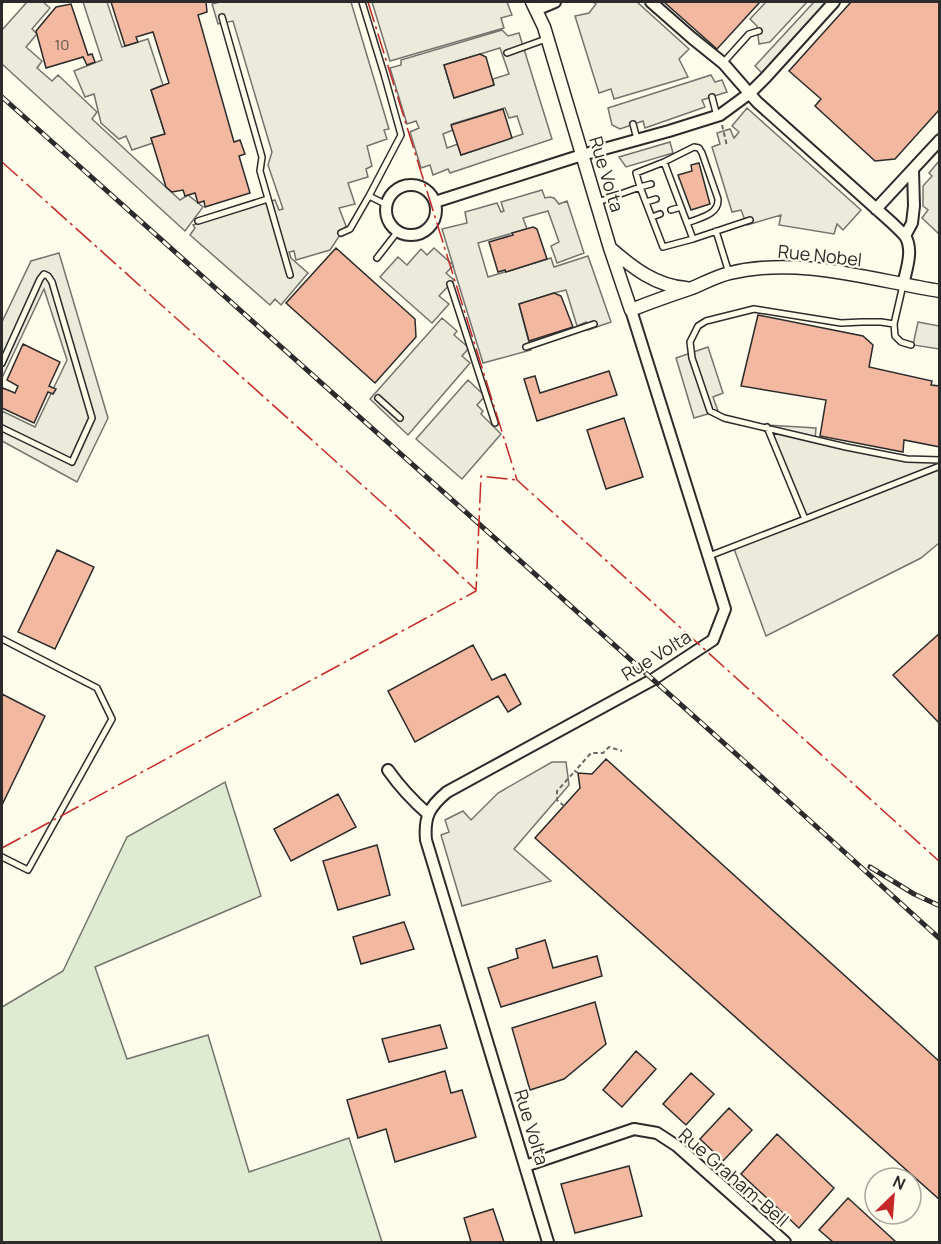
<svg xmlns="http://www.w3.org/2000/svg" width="941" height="1244" font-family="Manrope,sans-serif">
  <rect width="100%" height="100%" fill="#fdfbea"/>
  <!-- green -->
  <path fill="#deebd1" stroke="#74746e" stroke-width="1.5" d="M225 782 261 896 95 967 127 1059 208 1035 249 1172 349 1138 382 1242H2V1007L63 971 127 837Z"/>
  <!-- parking -->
  <path fill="#eceadb" stroke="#74746e" stroke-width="1.5" fill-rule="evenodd" d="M27 2H43L50 8 32 29 37 34 26 47 42 61 37 68 52 81 58 75 97 112 92 119 180 200 188 195 203 207 185 231 2 64V30Z
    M83 2H107L122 47 148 39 163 85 151 90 165 134 151 138 153 143 132 150 126 136 119 139 101 123 94 94 85 97 74 71 102 60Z
    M220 2H351L389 129 384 130 387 139 367 146 372 166 366 169 368 177 348 183 355 204 339 208 346 226 330 250 296 260 294 251 289 252 291 258 308 273 281 305 275 299 270 305 190 235 195 228 193 225 275 200 279 210 283 209 268 165 272 152 233 21 218 24 212 4Z
    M372 2H507L512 15 501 18 504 28 390 61Z
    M593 2H637L689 49 679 59 688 77 614 99 611 89 599 93 575 16 589 13 596 4Z
    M766 2H807L770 42 759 44 757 26 750 19Z
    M814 2H825L830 6 766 77 755 66Z
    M502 30 508 36 519 33 552 139 450 173 448 169 433 175 430 165 421 168 410 132 419 128 416 121 407 124 390 68 401 65V60ZM500 48 509 74 493 79 494 85 454 98 444 65ZM505 108 509 118 517 116 523 134 461 155 458 144 447 148 443 134 453 130 452 124Z
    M711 75 715 82 722 80 727 92 702 100 705 107 645 128 643 121 620 129 612 125 608 108Z
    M747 108 861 210 843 230 837 224 834 234 779 225 781 215 747 225 741 210 732 212 712 147 720 144 717 133 730 129 734 138 739 132 732 126Z
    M670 142 673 153 626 167 619 157Z
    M939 161V234L922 218 928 210 923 206V186L932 176 929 173Z
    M542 190 545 198 550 197 554 198 559 204 567 201 584 253 557 263 551 246 559 242 548 211 523 218 527 229 478 243 488 277 551 258 554 267 588 256 611 322 588 330 586 322 577 326 566 290 554 293 519 304 531 350 483 363 453 266 446 273 454 280 439 296 449 304 432 323 380 277 398 257 407 265 421 249 427 255 434 248 453 265 442 229 467 223 465 212 497 203 501 212 504 211 501 202Z
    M59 253 108 418 77 482 2 441V411L35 427 67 360 44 289 2 378V322L31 261Z
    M442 318 457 331 454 335 469 348 462 356 470 363 408 435 370 399Z
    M918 322 939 326V349L913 345Z
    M708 347 723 393 713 397 718 411 694 418 676 358Z
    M468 380 485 396 477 405 483 411 481 414 501 434 462 479 416 439Z
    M766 425 816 428 815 440 939 462V543L921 558 766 636 733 546 801 518Z
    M552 762H566L569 785 514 849 551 881 462 906 441 835 449 832 445 820 463 811 471 820 498 793Z"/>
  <!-- building -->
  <path fill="#f2b8a0" stroke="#2b2b2b" stroke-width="1.5" d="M111 2H206L207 12 198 15 234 142 240 140 245 154 239 156 250 193 205 207 204 201 198 203 195 193 185 196 183 190 172 192 166 187 151 138 165 134 151 90 169 83 153 32 136 37 138 42 125 46Z
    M664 2H760L717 49Z
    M851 2H940V109L895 159 875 161 815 106 821 99 789 71Z
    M71 4 88 55 92 54 95 62 87 65 83 57 46 68 36 31 56 7Z
    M480 54 486 57 494 85 454 98 444 65Z
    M503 109 512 138 461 155 451 125Z
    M699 163 710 204 691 210 678 175 692 171 691 165Z
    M533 227 537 229 547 259 506 272 505 270 498 272 489 242 513 235 512 233Z
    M336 248 415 319 416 337 375 383 286 303Z
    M554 293 561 296 573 327 529 341 519 304Z
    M758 315 863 336 873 345 869 367 932 381 931 385 940 386V447L904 440 903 452 820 436 826 400 741 386Z
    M23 344 60 362 49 386 56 389 53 394 48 392 34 423 2 408V391L3 388 15 393 18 386 7 380Z
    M609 371 617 395 537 421 524 379 535 376 540 393Z
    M624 418 643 477 606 489 587 430Z
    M57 550 94 567 55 649 18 632Z
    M940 633V724L893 675Z
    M473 645 492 680 505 674 521 704 508 712 498 696 415 742 388 691Z
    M2 694 45 716 2 805Z
    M606 759 940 1062V1200L535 838 580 788 578 773 592 774Z
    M338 794 356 827 291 861 274 829Z
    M377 845 390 895 338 910 323 861Z
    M404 922 414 949 361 964 353 937Z
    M545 940 553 968 597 956 602 976 501 1007 488 968 518 958 516 949Z
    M595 1002 606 1044 564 1079 530 1090 512 1028Z
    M440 1025 447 1048 389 1062 382 1039Z
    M636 1051 656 1069 622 1107 603 1090Z
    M445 1071 451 1093 462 1090 476 1137 395 1162 386 1129 358 1138 347 1100Z
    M691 1073 714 1094 686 1125 663 1104Z
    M729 1108 752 1130 723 1161 700 1139Z
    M777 1134 834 1188 799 1228 741 1174Z
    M629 1166 642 1216 575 1233 561 1184Z
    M848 1198 896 1242H833L819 1230Z
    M493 1209 504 1242H471L464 1218Z"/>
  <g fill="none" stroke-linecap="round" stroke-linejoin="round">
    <defs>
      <path id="service" d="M362 2 384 74 401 135 369 196 387 205
        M222 17 262 157 260 171 290 275
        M507 53 546 39
        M723 63 749 34 759 31
        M712 97 717 116
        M633 124 637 139
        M664 162 694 147 699 148 702 153 718 199C719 215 699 218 687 223
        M598 202 640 187 636 173 664 162 693 239 663 247 640 187 651 184
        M646 202 656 199
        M671 210 681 207
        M652 217 660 214
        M198 221 268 199
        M716 231 729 273
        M341 233 350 229 369 196
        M693 239 750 220
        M377 258 398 231
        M450 284 495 423
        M903 285 894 324 895 336 901 342 911 345
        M894 324 881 322H862L841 323 754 309 706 321 698 326 690 342 692 358 710 411 724 418 846 447 907 459 940 460
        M526 347 594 324
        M2 363 40 279 44 274 48 276 52 282 92 418 72 462 2 428
        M378 398 400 418
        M767 427 805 519 940 466
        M709 556 805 519
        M2 639 97 688 112 719 28 870 2 857"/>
      <path id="minor" d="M651 2 692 38 723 63 757 102 891 222C895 226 901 231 905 236 914 250 906 270 903 285
        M536 10 555 2
        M386 210a25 25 0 1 1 50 0a25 25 0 1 1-50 0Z
        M435 202 582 155 669 131 720 115 750 93 766 77 834 2
        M876 209 940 140
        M905 236 912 223 914 206 913 170
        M388 770C400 787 412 800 428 814
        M525 1166 634 1129 657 1133 677 1146 785 1242
        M548 1242 426 840C424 817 429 807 447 792L652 680 713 640 725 609 631 310"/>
      <path id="tertiary" d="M532 2 544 27 610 248 631 310C651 302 671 295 692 288 704 283 717 276 730 273 800 256 871 280 940 291
        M610 248C633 268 656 286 686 288"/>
    </defs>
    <!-- service casing -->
    <use href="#service" stroke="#2b2b2b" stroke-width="8"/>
    <!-- minor casing -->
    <use href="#minor" stroke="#2b2b2b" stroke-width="14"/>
    <!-- tertiary casing -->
    <use href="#tertiary" stroke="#2b2b2b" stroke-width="15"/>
    <!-- path -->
    <path stroke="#6a6964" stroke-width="2" stroke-dasharray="4.5 3" stroke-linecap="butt" d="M2 4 3 2
      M722 125 727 146
      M578 773 575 771 591 753H603L609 747 622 751
      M564 806 557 800V791L575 771"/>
    <!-- service -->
    <use href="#service" stroke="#fdfbea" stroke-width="5"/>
    <!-- minor -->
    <use href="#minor" stroke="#fdfbea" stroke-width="10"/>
    <!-- tertiary -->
    <use href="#tertiary" stroke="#fdfbea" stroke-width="12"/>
    <defs>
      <path id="rail" d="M2 97 764 779 940 939
        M870 867 914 894 940 906"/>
    </defs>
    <!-- rail casing -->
    <use href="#rail" stroke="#2b2b2b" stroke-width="5"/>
    <!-- rail -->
    <use href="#rail" stroke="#fdfbea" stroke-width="3" stroke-dasharray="9" stroke-linecap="butt"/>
    <!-- power -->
    <path stroke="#c62828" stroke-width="1.5" stroke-dasharray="21 4.5 3 4.5" stroke-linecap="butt" d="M368 2 517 480 940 862
      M2 162 390 510 476 590
      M2 848 476 591 481 476 517 480"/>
  </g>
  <g text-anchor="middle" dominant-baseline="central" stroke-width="4.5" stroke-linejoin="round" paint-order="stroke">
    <!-- number labels -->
    <g font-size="15" fill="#5d4e48">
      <text x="62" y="44">10</text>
    </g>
    <!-- street labels -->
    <g font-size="18" fill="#2b2b2b" stroke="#fdfbea">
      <text transform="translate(607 174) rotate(73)">Rue Volta</text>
      <text transform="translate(820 255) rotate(6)">Rue Nobel</text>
      <text transform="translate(656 655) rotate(-32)">Rue Volta</text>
      <text transform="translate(532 1127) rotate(73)">Rue Volta</text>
      <text transform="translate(734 1177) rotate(41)">Rue Graham-Bell</text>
    </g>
  </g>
  <!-- border -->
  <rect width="941" height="1244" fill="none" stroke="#2b2b2b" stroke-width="6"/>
  <!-- north arrow -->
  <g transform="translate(893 1196) rotate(25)"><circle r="28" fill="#fdfbea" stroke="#a9a89e" stroke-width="1.5"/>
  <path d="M0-4.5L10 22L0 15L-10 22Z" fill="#c62828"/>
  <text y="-9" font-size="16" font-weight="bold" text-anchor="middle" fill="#2b2b2b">N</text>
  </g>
</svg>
